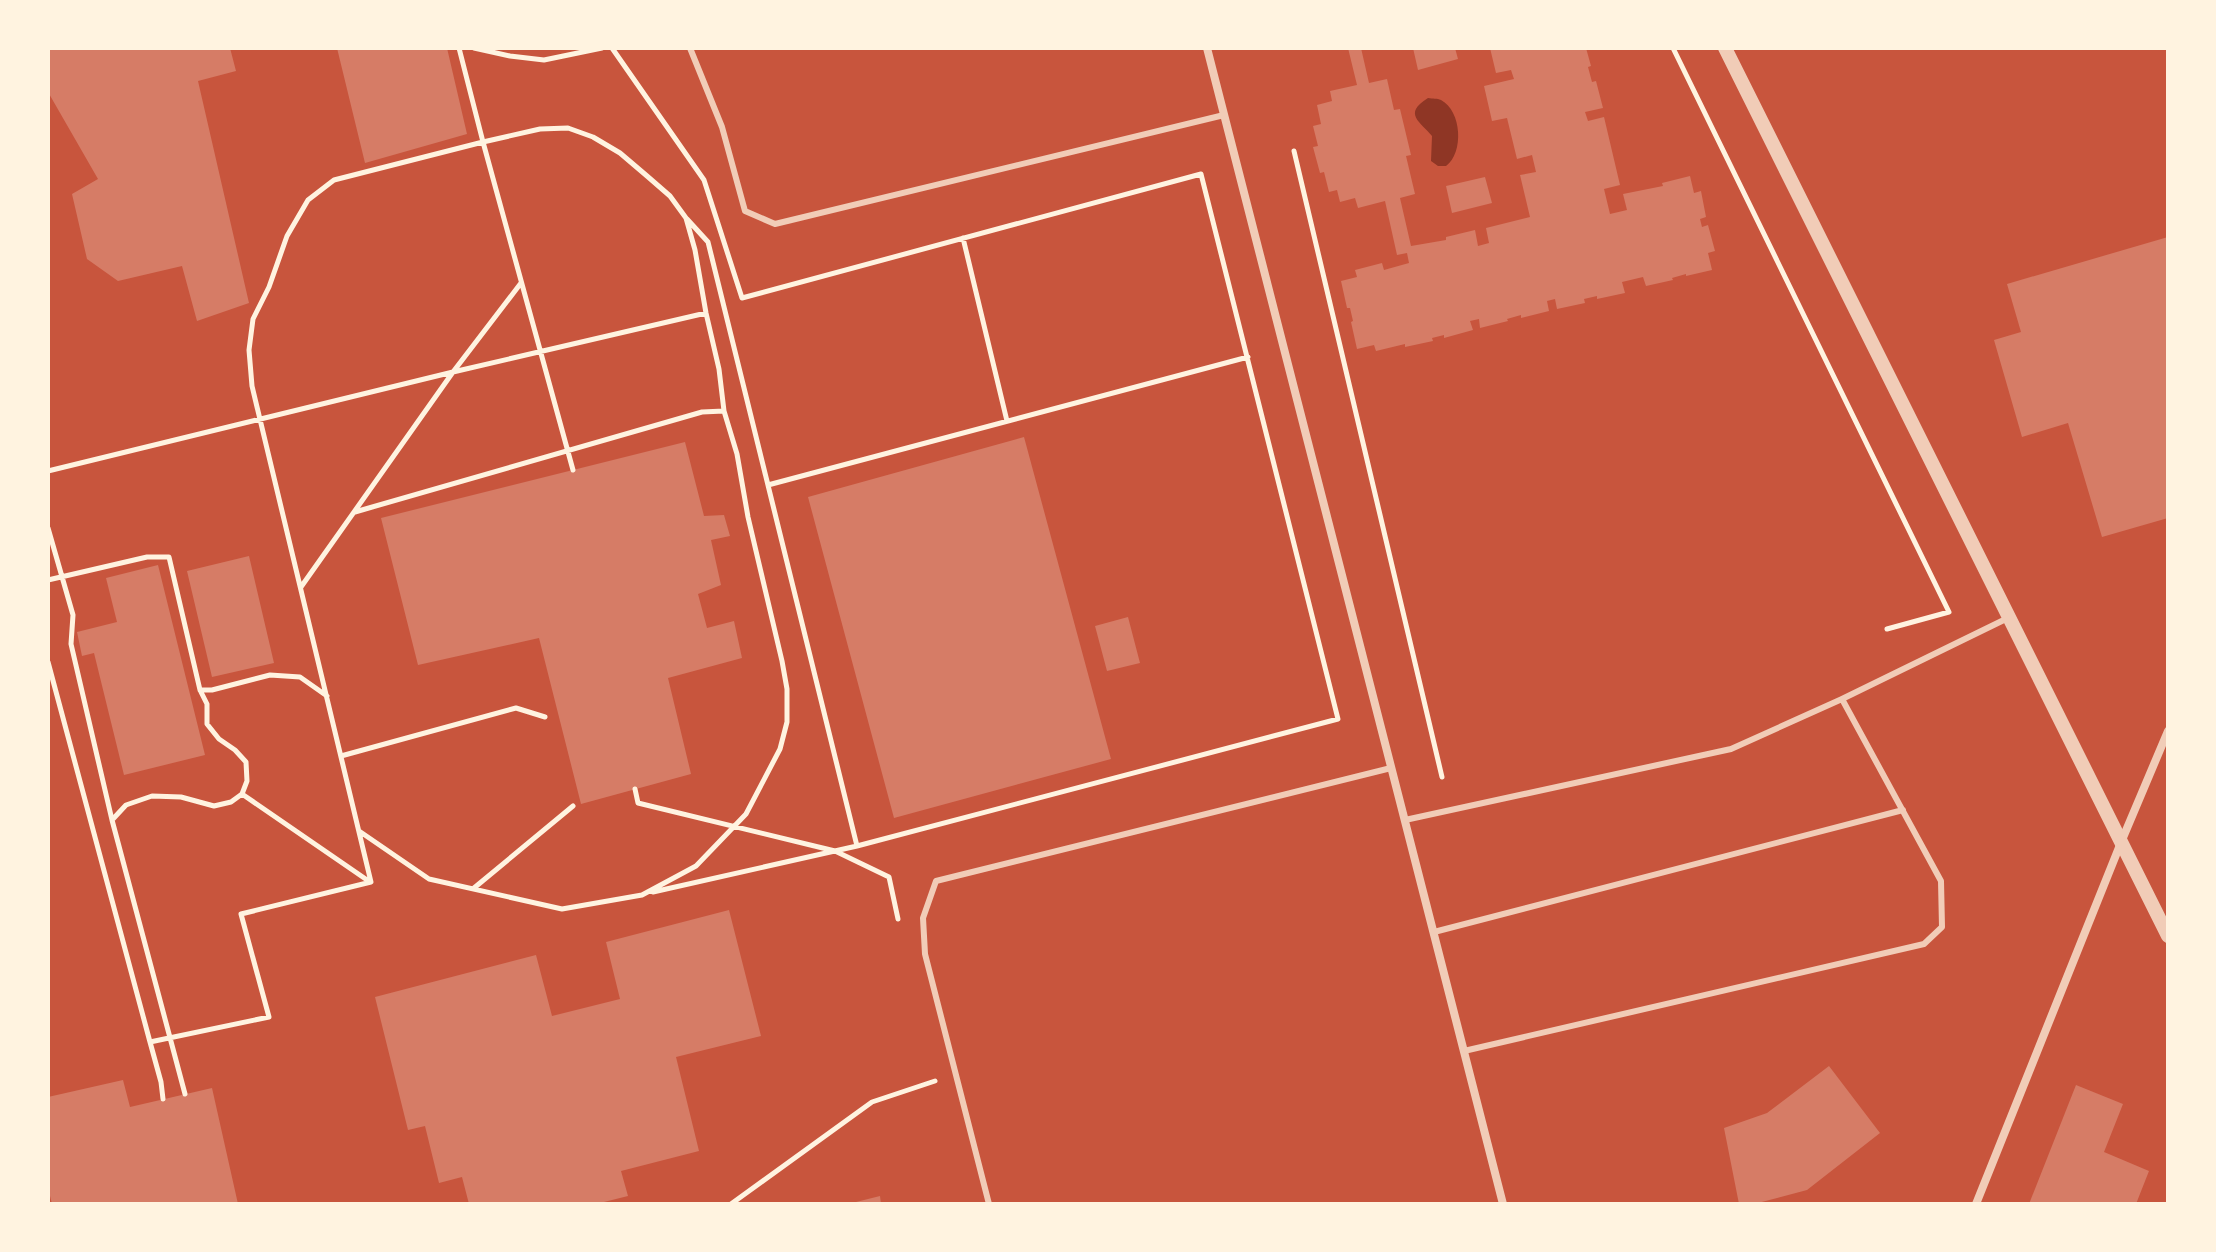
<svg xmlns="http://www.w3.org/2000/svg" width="2216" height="1252" font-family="'Nunito Sans',sans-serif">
  <rect width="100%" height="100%" fill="#c8553d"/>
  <!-- water -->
  <path fill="#8f3625" d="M1428 98C1433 99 1437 98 1441 100 1462 111 1464 153 1446 166H1438L1431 161 1432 136C1421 122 1402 114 1428 98Z"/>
  <!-- building -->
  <path fill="#d67c66" d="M48 48H230L236 71 198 81 249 303 197 321 182 266 118 281 87 259 72 194 98 179 48 92Z
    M337 48H447L467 134 365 163Z
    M1348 48H1361L1369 83 1387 79 1394 110 1400 109 1411 155 1406 156 1415 194 1400 198 1411 246 1446 240V237L1475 230 1478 246 1489 243 1486 228 1530 217 1520 175 1536 172 1532 155 1517 159 1507 118 1492 121 1484 86 1514 79 1511 70 1496 73 1490 48H1586L1591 66 1588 67 1592 82 1596 81 1603 108 1585 112 1588 121 1604 117 1620 185 1604 189 1610 214 1627 210 1623 194 1663 186 1662 183 1690 176 1694 193 1701 191 1706 217 1700 219 1702 227 1708 225 1715 251 1708 253 1712 270 1686 276V274L1672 278 1673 280 1646 286 1643 277 1622 282 1625 293 1597 299V296L1584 299 1585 303 1557 309 1555 299 1547 301 1549 311 1521 318V315L1507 319 1508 321 1480 328 1479 319 1470 321 1473 330 1444 338V335L1432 338 1433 341 1405 347V344L1376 351 1374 345 1357 349 1351 322 1353 321 1350 308H1347L1341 281 1357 277 1355 270 1382 263 1384 270 1409 263 1407 253 1397 255 1385 201 1358 208 1355 198 1340 202 1337 190 1329 192 1324 172 1320 173 1313 147 1318 146 1313 126 1321 124 1317 105 1332 101 1330 91 1357 85Z
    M1413 48H1455L1458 59 1418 70Z
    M1485 177 1492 203 1452 213 1446 186Z
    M2168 237V518L2102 537 2068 423 2022 437 1994 340 2021 332 2007 284Z
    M1024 437 1111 759 894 818 808 497Z
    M685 442 704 516 724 515 730 536 711 540 721 585 698 594 707 628 734 621 742 658 668 678 691 774 581 804 539 638 418 665 381 518Z
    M249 556 274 663 212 677 187 571Z
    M158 565 205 755 124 775 94 653 82 656 77 632 117 622 106 578Z
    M1128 617 1140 663 1107 671 1095 626Z
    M729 910 761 1036 676 1057 699 1151 621 1171 628 1196 596 1204H469L462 1177 439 1183 425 1126 408 1130 375 997 536 955 552 1016 620 999 606 942Z
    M1829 1066 1880 1133 1807 1190 1754 1204H1739L1724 1128 1767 1113Z
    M123 1080 130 1107 212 1088 238 1204H52L48 1188V1097Z
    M2076 1085 2123 1104 2104 1152 2149 1171 2136 1204H2029Z
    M880 1196 881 1204H852V1203Z"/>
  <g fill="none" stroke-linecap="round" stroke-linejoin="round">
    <!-- path -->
    <path stroke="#fff3e0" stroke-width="5" d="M474 48 510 56 544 60 602 48
      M612 48 704 180 742 298 1201 174 1338 719 857 846
      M1673 48 1949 612 1887 629
      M1294 151 1442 777
      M963 238 1007 421
      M48 471 453 372 706 313
      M768 485 1248 357
      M355 512 702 412 724 411
      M48 528 73 615 71 644 112 820 185 1094
      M48 580 147 557H169L200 690 207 704V724L219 739 235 750 246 762 247 781 242 794 231 802 214 806 181 797 152 796 126 805 113 819
      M301 587 453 372 521 283
      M48 662 150 1042
      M200 690H212L270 675 300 677 327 696
      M341 756 516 708 545 717
      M635 789 638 803 835 851 889 877 898 919
      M242 794 370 882
      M359 831 429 879 562 909 642 895 696 866 746 814 780 749 787 722V689L782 661 748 517 737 454 724 411 719 369 706 313 695 250 686 218 670 196 647 176 620 153 593 137 568 128 540 129 483 142 573 470
      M474 888 573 806
      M653 892 857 846 708 242 687 219
      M163 1099 161 1082 150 1042 269 1017 241 914 371 882 252 386 249 350 253 319 269 287 287 236 308 200 334 180 483 142 459 48
      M731 1204 872 1102 935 1081"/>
    <!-- service -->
    <path stroke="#f1ccb7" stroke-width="6" d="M690 48 722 127 745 211 775 224 1224 115
      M1405 820 1731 749 1842 699
      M1434 932 1903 810
      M1464 1051 1924 944 1942 927 1941 881 1842 699 2010 617
      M989 1204 925 954 923 918 936 881 1391 768"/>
    <!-- minor -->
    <path stroke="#f1ccb7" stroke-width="8" d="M1207 48 1503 1204
      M1976 1204 2122 840 2168 731"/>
    <!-- tertiary -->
    <path stroke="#f1ccb7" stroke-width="14" d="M1725 48 2168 936"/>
  </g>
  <!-- border -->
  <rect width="2216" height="1252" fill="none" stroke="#fff3e0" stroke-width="100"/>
</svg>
